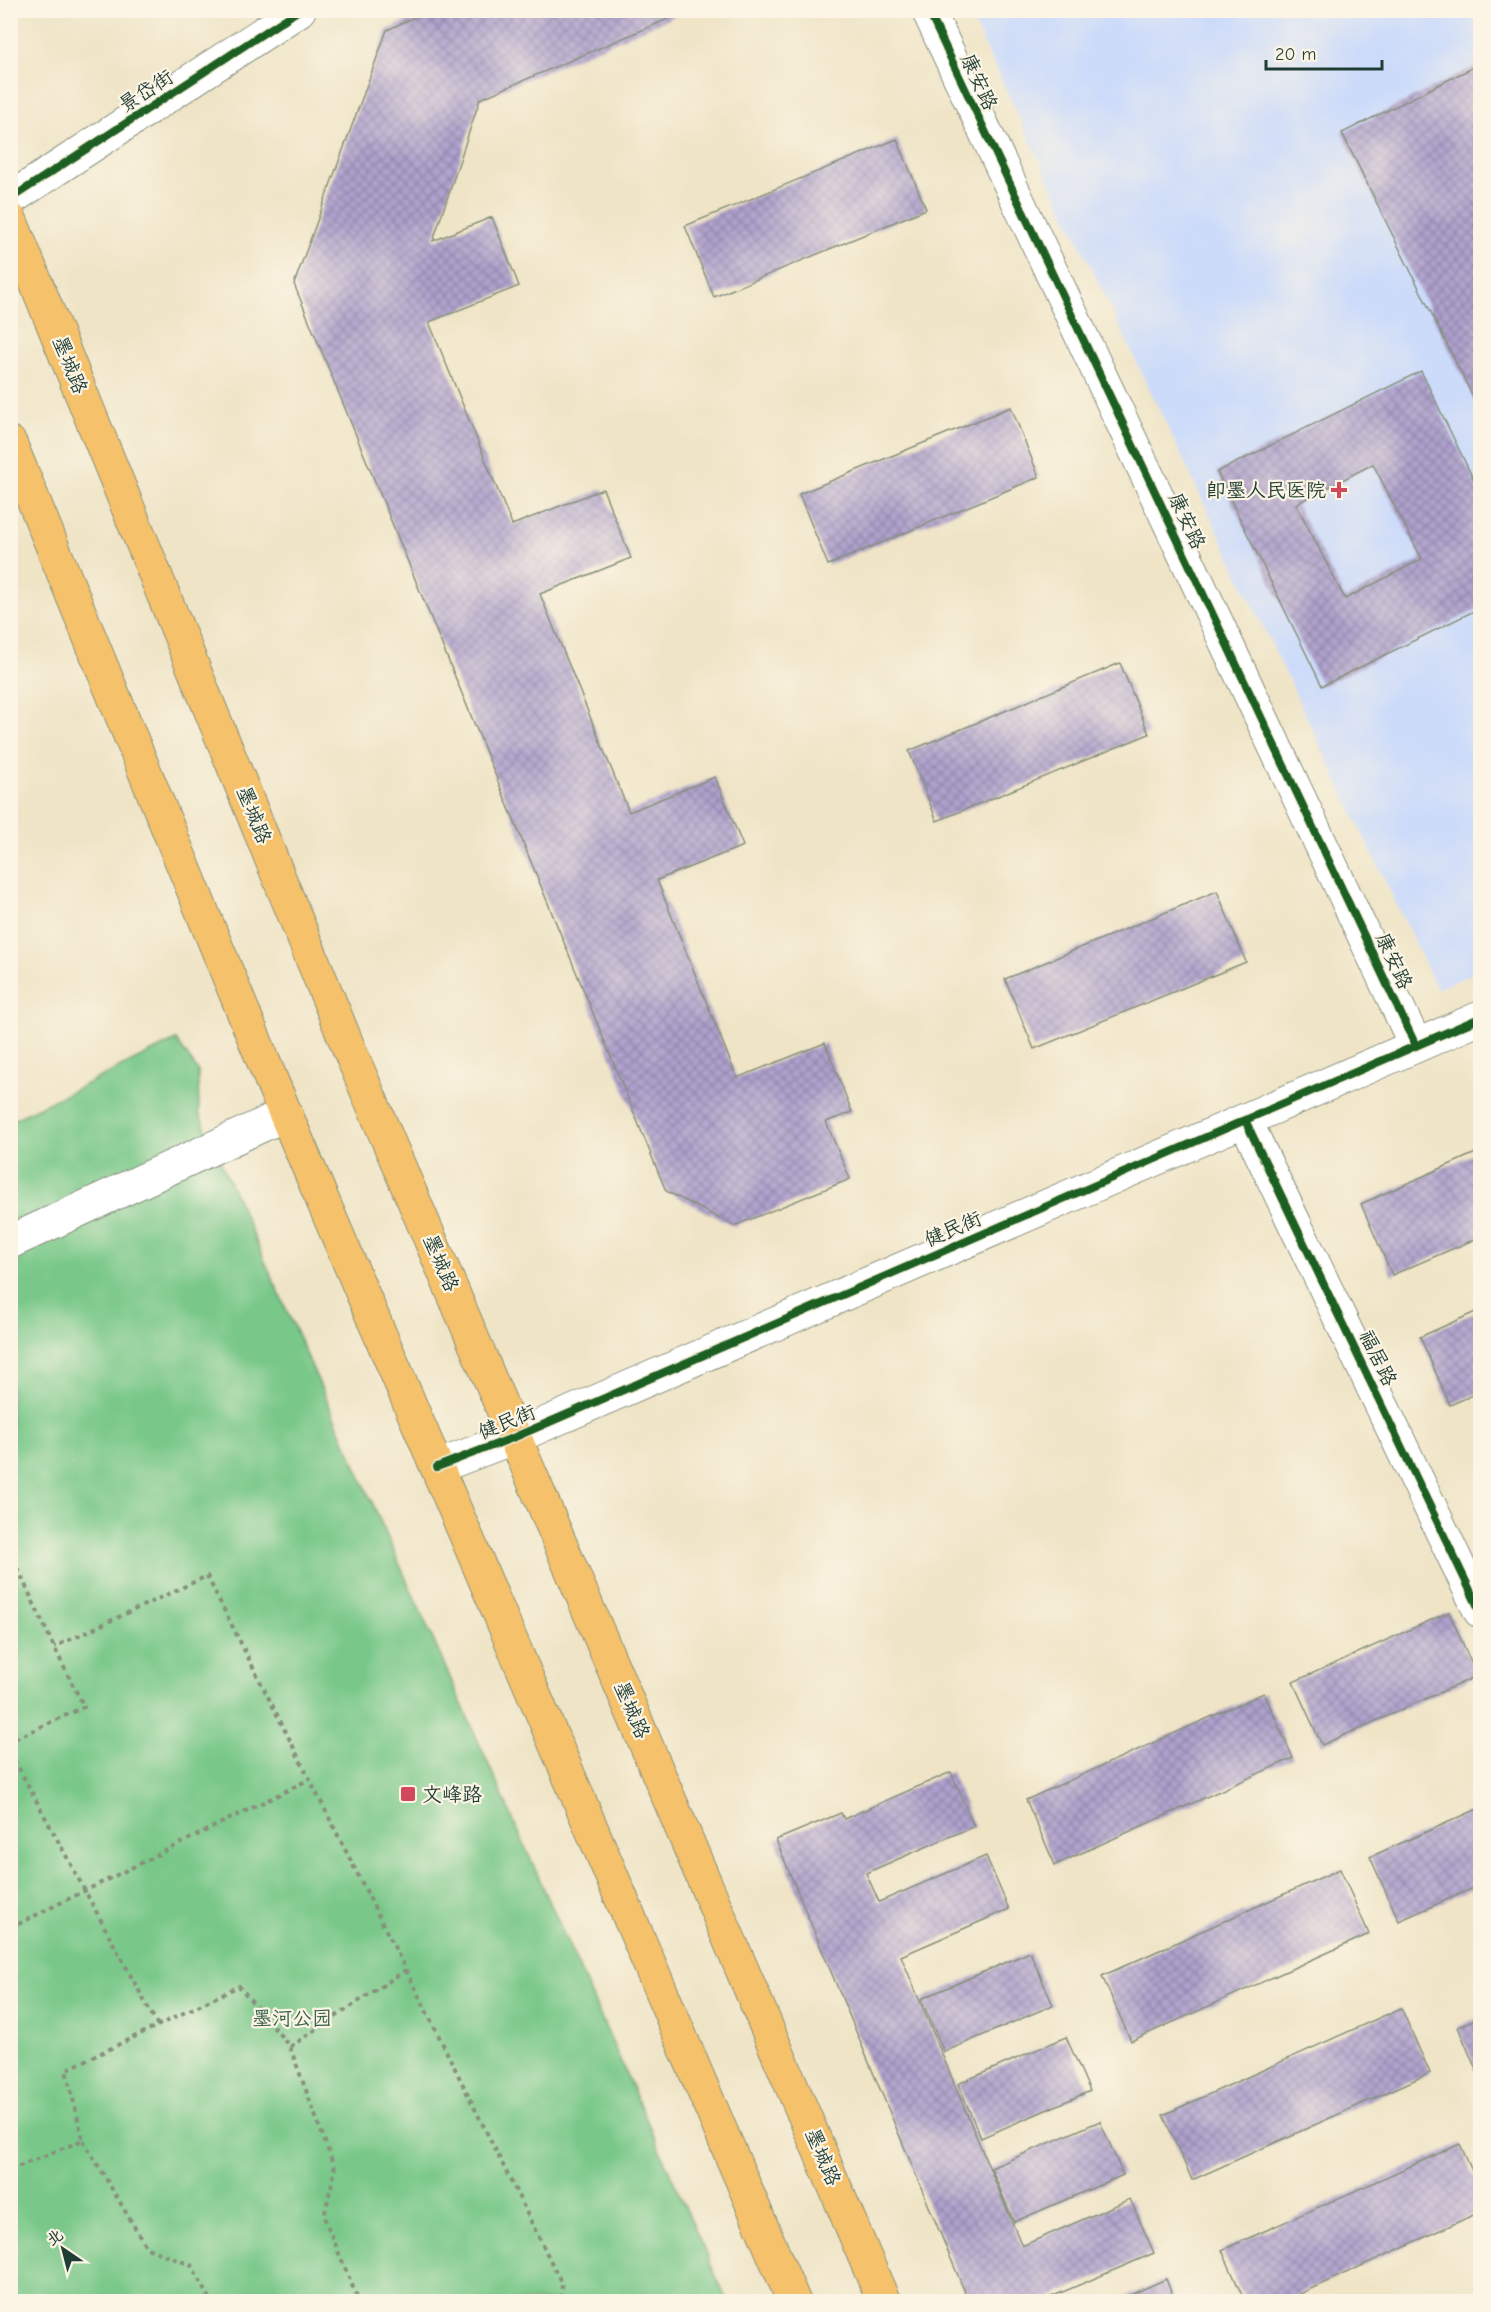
<svg xmlns="http://www.w3.org/2000/svg" width="1491" height="2312" font-family="'Comic Neue','LXGW WenKai TC',sans-serif">
  <defs>
    <pattern id="building-cross-hatch" width="8" height="8" patternUnits="userSpaceOnUse" patternTransform="scale(1.5)"><rect width="8" height="8" fill="#afa1cd"/><path d="M0 0l8 8M0 8l8-8" fill="none" stroke="#8e84a7"/></pattern>
  </defs>
  <rect width="100%" height="100%" fill="#fcf5e5"/>
  <filter id="ink" filterUnits="userSpaceOnUse"><feTurbulence type="fractalNoise" baseFrequency=".0167" numOctaves="2"/><feDisplacementMap in="SourceGraphic" scale="12" xChannelSelector="R" yChannelSelector="G"/><feConvolveMatrix kernelMatrix="1 2 1 2 8 2 1 2 1" color-interpolation-filters="sRGB"/></filter>
  <filter id="wash" filterUnits="userSpaceOnUse"><feTurbulence type="fractalNoise" baseFrequency=".008" numOctaves="4" result="noise"/><feDisplacementMap in="SourceGraphic" scale="24" xChannelSelector="R" yChannelSelector="G"/><feGaussianBlur stdDeviation="1.35" result="paint"/><feColorMatrix in="noise" values="0 0 0 0 0 0 0 0 0 0 0 0 0 0 0 0 0 1.4 0 .05"/><feComposite in="paint" operator="in"/></filter>
  <g filter="url(#wash)">
    <rect width="100%" height="100%" fill="#efe4c6"/>
    <!-- built -->
    <path fill="#ccdbfa" d="M968 11H1480V970L1437 989Z"/>
    <!-- green -->
    <path fill="#79c889" stroke="#4c825e" stroke-width="1.5" d="M176 1040 198 1071 199 1113 727 2301 11 2302V1121Z"/>
    <g id="blocks">
      <!-- building -->
      <path fill="url(#building-cross-hatch)" fill-rule="evenodd" d="M430 10H689L480 99 433 241 492 217 519 286 429 322 512 525 603 489 631 558 540 594 629 812 715 777 743 846 657 880 737 1078 825 1043 852 1112 826 1122 850 1179 734 1226 666 1191 294 284 387 30Z
        M1480 64V411L1342 133Z
        M897 139 926 209 714 297 685 226Z
        M1421 371 1480 493V608L1322 686 1217 472ZM1373 464 1422 559 1345 599 1296 504Z
        M1011 407 1039 477 828 565 799 494Z
        M1120 663 1149 734 937 821 909 751Z
        M1217 891 1246 962 1034 1049 1005 979Z
        M1480 1151V1237L1392 1275 1361 1204Z
        M1480 1310V1392L1450 1405 1420 1337Z
        M1449 1612 1477 1676 1322 1745 1293 1682Z
        M1264 1693 1293 1758 1055 1865 1026 1800Z
        M951 1772 974 1826 866 1873 879 1902 986 1856 1009 1909 901 1956 1022 2246 1130 2199 1154 2253 1044 2300 1045 2302H969L776 1840 841 1813 844 1819Z
        M1480 1808V1885L1399 1921 1370 1857Z
        M1340 1869 1369 1934 1131 2041 1102 1976Z
        M1030 1952 1053 2005 944 2052 921 1999Z
        M1401 2008 1430 2073 1192 2180 1163 2115Z
        M1480 2017V2079L1458 2027Z
        M1066 2037 1090 2091 981 2138 958 2084Z
        M1100 2121 1123 2175 1014 2222 991 2168Z
        M1460 2144 1480 2189V2212L1282 2302H1245L1222 2250Z
        M1166 2279 1175 2302H1114Z"/>
    </g>
  </g>
  <g filter="url(#ink)">
    <use href="#blocks" fill-opacity="0" stroke="#87907d" stroke-width="1.5"/>
    <g fill="none" stroke-linecap="round" stroke-linejoin="round">
      <defs>
        <path id="minor" d="M928 10 1416 1046
          M10 199 299 10
          M1245 1120 1480 1611
          M10 1242 286 1114
          M437 1467 515 1437 1480 1018"/>
        <path id="major" d="M10 219 349 1049 884 2302
          M10 443 272 1082 794 2302"/>
      </defs>
      <!-- minor casing -->
      <use href="#minor" stroke="#87907d" stroke-width="35"/>
      <!-- major casing -->
      <use href="#major" stroke="#87907d" stroke-width="35"/>
      <!-- path -->
      <path stroke="#87907d" stroke-width="4" stroke-dasharray="4.5 4.5" stroke-linecap="butt" d="M10 1552 54 1647 84 1707 10 1741
        M10 1752 158 2026
        M10 1928 310 1779
        M406 1970 562 2284 561 2302
        M290 2047 335 2169 324 2217 359 2302
        M83 2140 147 2248 191 2265 212 2302
        M10 2170 83 2140 66 2070 239 1986 290 2047 406 1970 207 1576 54 1647
        M10 2297 13 2302"/>
      <!-- minor -->
      <use href="#minor" stroke="#fff" stroke-width="33"/>
      <!-- major -->
      <use href="#major" stroke="#f5c16b" stroke-width="33"/>
      <defs>
        <path id="cycleway" d="M928 10 1416 1046
          M10 199 299 10
          M1245 1120 1480 1611
          M437 1467 515 1437 1480 1018"/>
      </defs>
      <!-- cycleway casing -->
      <use href="#cycleway" stroke="#fcf5e5" stroke-width="11"/>
      <!-- cycleway -->
      <use href="#cycleway" stroke="#1b5e20" stroke-width="8"/>
    </g>
  </g>
  <!-- markers -->
  <g fill="#d1495b" stroke="#fcf5e5" stroke-width="2">
    <path d="M1336 481h6v6h6v6h-6v6h-6v-6h-6v-6h6z"/>
    <rect x="400" y="1786" width="16" height="16" rx="3"/>
  </g>
  <g text-anchor="middle" dominant-baseline="central" stroke-width="4.5" stroke-linejoin="round" paint-order="stroke">
    <!-- street labels -->
    <g font-size="20" fill="#1f3d34" stroke="#fcf5e5">
      <text transform="translate(979 82) rotate(65)">康安路</text>
      <text transform="translate(146 91) rotate(-33)">景岱街</text>
      <text transform="translate(70 365) rotate(68)">墨城路</text>
      <text transform="translate(1187 521) rotate(65)">康安路</text>
      <text transform="translate(254 815) rotate(68)">墨城路</text>
      <text transform="translate(1394 961) rotate(65)">康安路</text>
      <text transform="translate(953 1229) rotate(-23)">健民街</text>
      <text transform="translate(441 1263) rotate(67)">墨城路</text>
      <text transform="translate(1378 1358) rotate(64)">福居路</text>
      <text transform="translate(507 1422) rotate(-22)">健民街</text>
      <text transform="translate(632 1710) rotate(67)">墨城路</text>
      <text transform="translate(823 2157) rotate(67)">墨城路</text>
    </g>
    <!-- poi labels -->
    <g font-size="20" fill="#1f3d34" stroke="#fcf5e5" text-anchor="end">
      <text x="1326" y="490">即墨人民医院</text>
      <text x="422" y="1794" text-anchor="start">文峰路</text>
    </g>
    <!-- park labels -->
    <g font-size="20" fill="#366049" stroke="#fcf5e5">
      <text x="292" y="2018">墨河公园</text>
    </g>
  </g>
  <!-- margin -->
  <rect width="1491" height="2312" fill="none" stroke="#fcf5e5" stroke-width="36"/>
  <!-- north arrow -->
  <g transform="translate(63 2249) rotate(325)" stroke="#fcf5e5" stroke-width="4.5" paint-order="stroke">
  <path d="M0-4.5L10 22L0 15L-10 22Z" fill="#1f3d34"/>
  <text y="-9" font-size="16" font-weight="bold" text-anchor="middle" fill="#1f3d34">北</text>
  </g>
  <!-- scale -->
  <path d="M1266 60v9h116v-9" fill="none" stroke="#1f3d34" stroke-width="3"/>
  <text x="1275" y="60" font-size="18" fill="#1f3d34" stroke="#fcf5e5" stroke-width="4.5" paint-order="stroke">20 m</text>
</svg>
